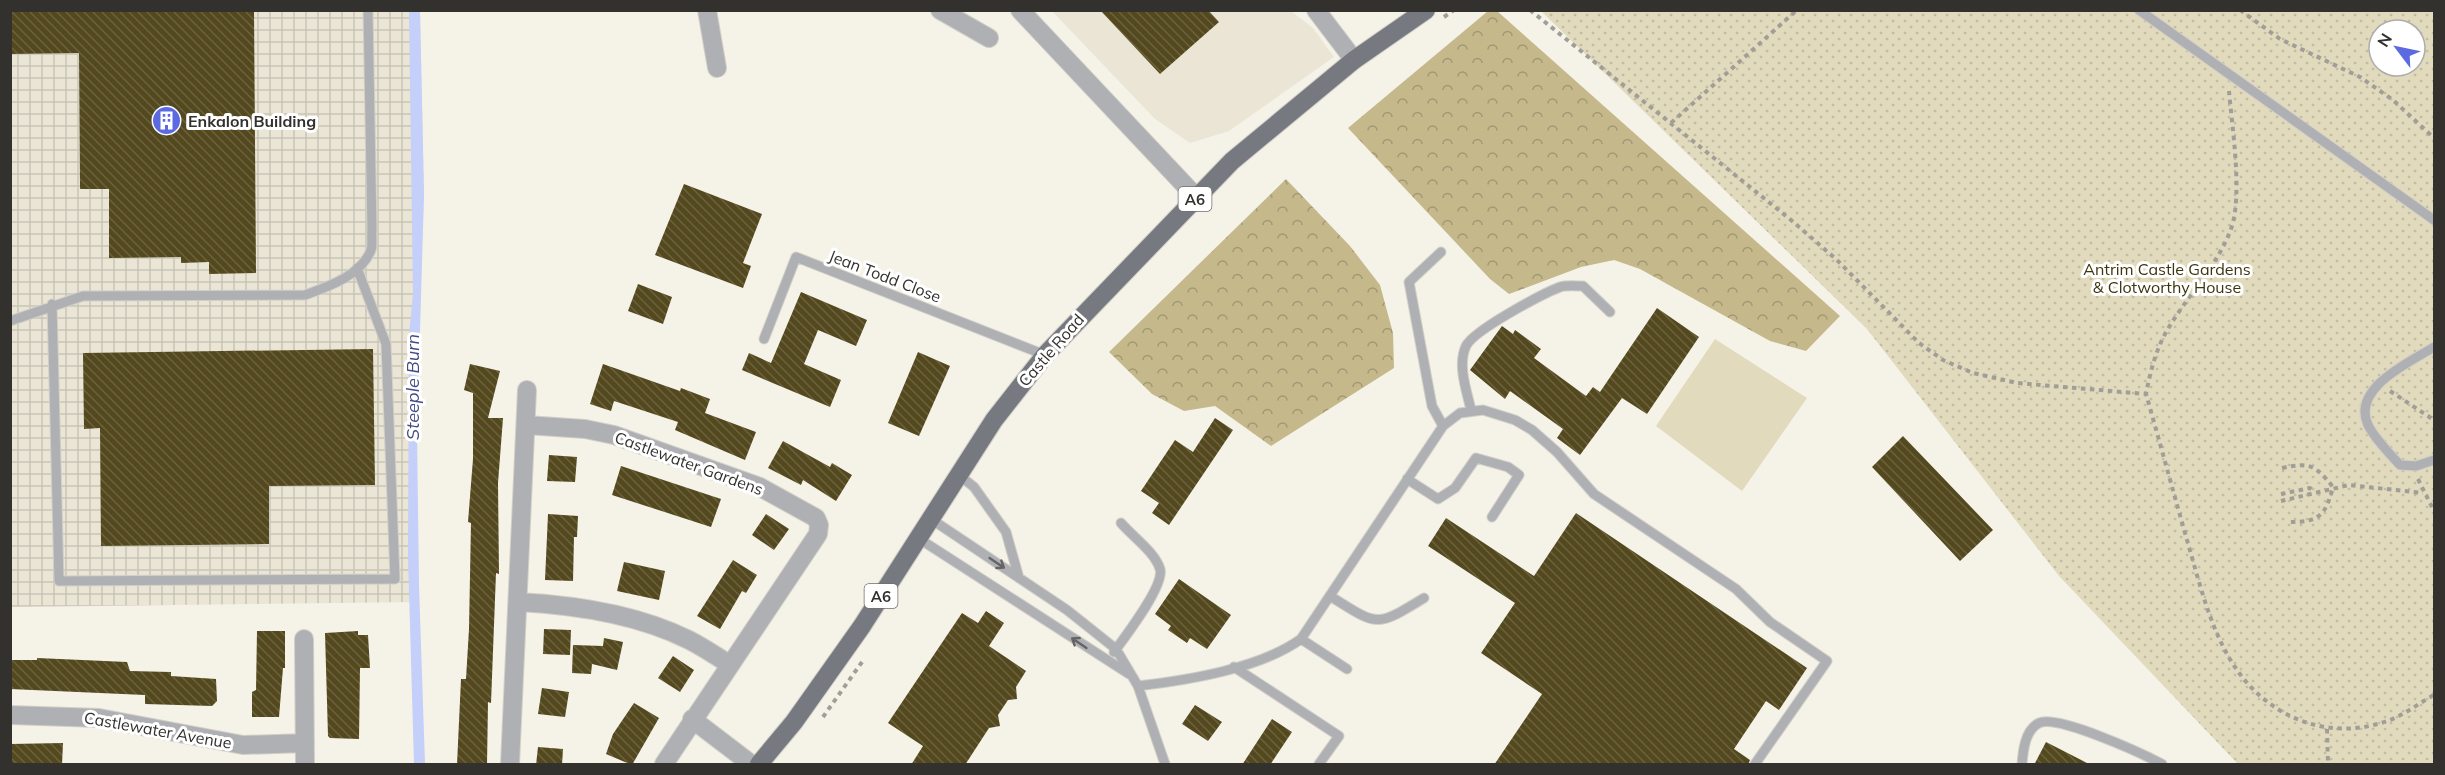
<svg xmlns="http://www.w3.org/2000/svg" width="2445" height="775" font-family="Mulish,sans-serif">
  <defs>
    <pattern id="industrial-grid" width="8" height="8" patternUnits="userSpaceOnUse" patternTransform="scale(1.5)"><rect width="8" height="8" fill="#eae5d5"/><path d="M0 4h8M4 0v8" fill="none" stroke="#c9c5b7"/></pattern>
    <pattern id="forest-crowns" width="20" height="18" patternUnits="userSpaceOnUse" patternTransform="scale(1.5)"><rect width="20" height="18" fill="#c5b98c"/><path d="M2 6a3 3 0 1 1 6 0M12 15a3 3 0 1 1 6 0" fill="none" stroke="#a19773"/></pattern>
    <pattern id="park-dots" width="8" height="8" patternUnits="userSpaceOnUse" patternTransform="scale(1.5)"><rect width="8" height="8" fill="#e2dabd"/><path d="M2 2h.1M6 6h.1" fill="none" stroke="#c2bca3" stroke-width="1.8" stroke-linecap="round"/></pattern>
    <pattern id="building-back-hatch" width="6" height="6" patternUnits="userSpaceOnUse" patternTransform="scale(1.5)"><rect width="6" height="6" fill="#54491e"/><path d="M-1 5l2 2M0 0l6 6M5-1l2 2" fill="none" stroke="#6a613e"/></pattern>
  </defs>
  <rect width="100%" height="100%" fill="#f5f2e8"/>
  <!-- built -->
  <path fill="#eae5d5" d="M1052 11H1291L1313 28 1334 57 1229 131 1190 143 1155 119Z"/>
  <!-- industrial -->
  <path fill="url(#industrial-grid)" d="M10 11H420L424 195 418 326 416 602 11 607Z"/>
  <!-- forest -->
  <path fill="url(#forest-crowns)" d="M1488 11H1497L1840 316 1806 351 1770 341 1640 269 1614 260 1581 267 1509 294 1490 279 1348 128Z
    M1286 179 1350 246 1380 285 1393 333 1394 368 1271 446 1215 406 1184 411 1152 394 1109 352Z"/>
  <!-- park -->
  <path fill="url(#park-dots)" fill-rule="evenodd" d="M1541 11H2434V764H2238L2059 576 1867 329ZM2379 30H2415V66H2379Z"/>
  <!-- pitch -->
  <path fill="#e2dabd" d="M1715 339 1807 398 1742 491 1656 426Z"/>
  <!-- water -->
  <path fill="#c4cffa" d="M409 11H420L424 195 417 433 419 586 425 764H414L408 556 409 335 413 294Z"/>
  <!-- building -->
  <path fill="url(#building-back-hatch)" d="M10 10H254L256 273 209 274V262L181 263V257L109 258V189H80L79 53 10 54Z
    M1100 10H1208L1219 22 1160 74Z
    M684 184 762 214 743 263 751 266 743 288 655 255Z
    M638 284 672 297 663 324 628 311Z
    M801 292 867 320 856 346 818 330 804 364 841 380 830 407 742 370 749 353 771 363Z
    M1657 308 1699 337 1647 414 1622 398 1580 455 1557 438 1563 429 1510 391 1505 399 1470 370 1502 326 1513 334 1515 330 1541 349 1534 358 1586 396 1593 387 1600 392Z
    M373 349 375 485 269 486V544L101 546 100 428 84 429 83 353Z
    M918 352 950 366 919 436 888 423Z
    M470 364 500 371 488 418H503L498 483 499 574 496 573 491 703 488 702 487 765H457L461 679H466L469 629 471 523 468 522 473 459V393L464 390Z
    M603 364 680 391 681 388 710 399 705 413 756 432 745 460 675 430 678 422 614 401 611 411 590 404Z
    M1215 418 1233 430 1169 525 1152 513 1159 503 1141 491 1175 440 1193 452Z
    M1903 436 1993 530 1960 561 1872 467Z
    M783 441 830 467 832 463 852 475 836 501 803 480 801 485 768 468Z
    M549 455 577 457 575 482 547 481Z
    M621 466 721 499 711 527 612 495Z
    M1576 513 1807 668 1779 710 1766 701 1734 749 1750 760 1748 765H1494L1542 694 1481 653 1515 603 1428 546 1446 518 1534 576Z
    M548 514 578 516 577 537H574L573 581 545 580Z
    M766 514 789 529 774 550 752 535Z
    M733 560 757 575 746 593 742 591 720 629 697 616Z
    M624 562 665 571 659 600 617 591Z
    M1179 579 1231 615 1207 649 1190 638 1187 643 1168 630 1171 626 1155 614Z
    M986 611 1004 623 989 646 1026 671 1016 687 1017 699 1008 700 998 715 1000 726 989 728 965 765H911L923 746 888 723 962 613 978 623Z
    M544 629 571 630 570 655 543 654Z
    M257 631H285V668H283L279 717H252V692L256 690Z
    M358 631V635H368L370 668H360L359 739 330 738 328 736 325 633Z
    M604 638 623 642 617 670 592 664 591 674 572 673 573 645 603 646Z
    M673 656 694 670 680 692 658 678Z
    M37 658 127 662 130 671 171 672V676L216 679 217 701 212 706 145 704V695L10 689V660H37Z
    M542 688 569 692 565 717 538 714Z
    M634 703 659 718 632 765 606 754 613 734Z
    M1195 705 1222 722 1208 741 1182 724Z
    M1272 719 1292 732 1270 765H1242Z
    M2046 742 2091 765H2034Z
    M63 743 62 765H10V744Z
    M538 747 563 749 562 765H536Z"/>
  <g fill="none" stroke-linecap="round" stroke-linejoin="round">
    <defs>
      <path id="service" d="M2139 10 2434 220
        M1441 252 1409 282 1432 406 1443 426
        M52 304 59 581 395 579 386 344 357 268
        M10 321 83 296 305 295C327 287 361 276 371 250 373 245 371 236 372 231L368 10
        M764 339 796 257 1045 355
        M2434 347C2410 362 2351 388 2368 425 2375 439 2389 453 2400 465L2416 466 2434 460
        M1471 410C1467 392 1457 365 1466 346 1474 330 1542 294 1560 287 1567 285 1576 286 1583 286L1610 312
        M959 475 974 487 1006 532 1019 578
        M1407 479 1438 499 1455 488 1476 458 1508 467 1519 475 1492 517
        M931 519 1067 610 1116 649 1138 686 1165 764
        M918 538 1129 674
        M1330 596C1378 626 1375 628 1424 598
        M1301 639 1347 669
        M1114 652C1125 637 1165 585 1160 569 1155 552 1132 536 1121 523
        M1234 667 1339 736 1319 764
        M1138 686C1188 680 1259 669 1301 639L1443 426 1460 413 1483 410 1515 420 1532 430 1557 452 1594 494 1736 589 1770 622 1827 661 1755 764
        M2022 764C2023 751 2025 730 2039 723 2057 714 2143 754 2162 764"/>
      <path id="minor" d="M707 10 717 68
        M940 10 989 38
        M1020 10 1196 197
        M1316 10 1354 60
        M526 425 585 429 614 435 760 487 816 518 819 525 818 534 664 764
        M518 602C576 605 637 614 689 640 703 647 716 656 729 664
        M304 639 305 764
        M10 715 99 718 243 745 305 743
        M692 719 751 764
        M510 764 527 390"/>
      <path id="primary" d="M759 764 794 722 862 626 994 420 1045 355 1232 161 1354 60 1426 10"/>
    </defs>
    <!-- service casing -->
    <use href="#service" stroke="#d2cfc7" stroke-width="11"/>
    <!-- minor casing -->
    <use href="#minor" stroke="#d2cfc7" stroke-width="20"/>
    <!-- primary casing -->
    <use href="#primary" stroke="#d2cfc7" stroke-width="20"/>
    <!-- path -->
    <path stroke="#a09e97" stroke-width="4" stroke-dasharray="4.5 4.5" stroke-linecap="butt" d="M1530 10 1791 220 1837 260 1919 343 1943 360 1973 373 2017 383 2146 394
      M2240 10 2280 39 2360 77 2393 100 2434 138
      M1444 17 1454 10
      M2229 91C2232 127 2243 196 2231 229 2217 267 2185 298 2165 334 2155 353 2150 373 2146 394 2160 443 2173 491 2187 540 2201 588 2214 647 2249 685 2285 724 2337 739 2387 721 2403 716 2419 703 2434 695
      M1671 123 1797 10
      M2390 391 2434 420
      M2282 468C2310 462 2315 465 2333 487 2325 517 2319 522 2288 522
      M2418 479 2434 511
      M2281 494 2310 488 2314 491
      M2281 501 2349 485 2423 493
      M823 717 862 662
      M2327 729 2328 764"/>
    <!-- service -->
    <use href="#service" stroke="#afb0b4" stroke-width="9"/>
    <!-- minor -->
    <use href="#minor" stroke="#afb0b4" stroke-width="18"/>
    <!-- primary -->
    <use href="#primary" stroke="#777980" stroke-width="18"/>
  </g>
  <!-- one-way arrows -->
  <defs><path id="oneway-shaft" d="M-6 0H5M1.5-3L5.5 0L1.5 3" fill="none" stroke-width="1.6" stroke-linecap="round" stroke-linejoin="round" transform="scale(1.5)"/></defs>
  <g stroke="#646464">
    <use href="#oneway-shaft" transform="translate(997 563) rotate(34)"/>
    <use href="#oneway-shaft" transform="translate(1079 643) rotate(-146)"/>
  </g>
  <!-- icons -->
  <defs>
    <symbol id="building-disc" viewBox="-11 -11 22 22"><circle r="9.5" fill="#5c6ae1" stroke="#fff"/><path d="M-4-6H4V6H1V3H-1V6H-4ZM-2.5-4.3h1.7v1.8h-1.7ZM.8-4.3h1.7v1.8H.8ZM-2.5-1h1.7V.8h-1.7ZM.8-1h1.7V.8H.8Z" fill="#fff"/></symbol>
  </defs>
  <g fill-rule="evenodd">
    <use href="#building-disc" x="150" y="104" width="33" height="33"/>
  </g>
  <g text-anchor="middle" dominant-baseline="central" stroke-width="6" stroke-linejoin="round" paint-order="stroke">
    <!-- shield labels -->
    <g fill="#fff" stroke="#706f6d" stroke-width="1.5">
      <rect x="1178.5" y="187" width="33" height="24" rx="4.5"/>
      <rect x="864.5" y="584" width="33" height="24" rx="4.5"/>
    </g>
    <g font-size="15" font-weight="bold" fill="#32312e">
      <text x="1195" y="199">A6</text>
      <text x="881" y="596">A6</text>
    </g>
    <!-- poi labels -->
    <g font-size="16" font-weight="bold" fill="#32312e" stroke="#fff" text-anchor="start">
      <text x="188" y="121">Enkalon Building</text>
    </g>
    <!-- park labels -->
    <g font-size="16" fill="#3e350f" stroke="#fff">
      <text x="2167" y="269">Antrim Castle Gardens<tspan x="2167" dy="18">&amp; Clotworthy House</tspan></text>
    </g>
    <!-- street labels -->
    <g font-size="16" fill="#32312e" stroke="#fff">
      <text transform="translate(885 276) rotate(21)">Jean Todd Close</text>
      <text transform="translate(1051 350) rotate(-49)">Castle Road</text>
      <text transform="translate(689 463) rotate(20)">Castlewater Gardens</text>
      <text transform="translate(158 730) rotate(10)">Castlewater Avenue</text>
    </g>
    <!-- water labels -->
    <g font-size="18" font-style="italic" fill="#424b83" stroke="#fff">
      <text transform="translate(412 387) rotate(-90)">Steeple Burn</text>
    </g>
  </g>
  <!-- border -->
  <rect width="2445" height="775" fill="none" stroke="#32312e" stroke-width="24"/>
  <!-- north arrow -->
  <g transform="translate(2397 48) rotate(302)"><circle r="28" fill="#ffffff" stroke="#adadab" stroke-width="1.5"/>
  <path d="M0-4.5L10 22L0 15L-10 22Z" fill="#5c6ae1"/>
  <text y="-9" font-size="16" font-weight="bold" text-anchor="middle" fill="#32312e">N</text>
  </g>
</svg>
